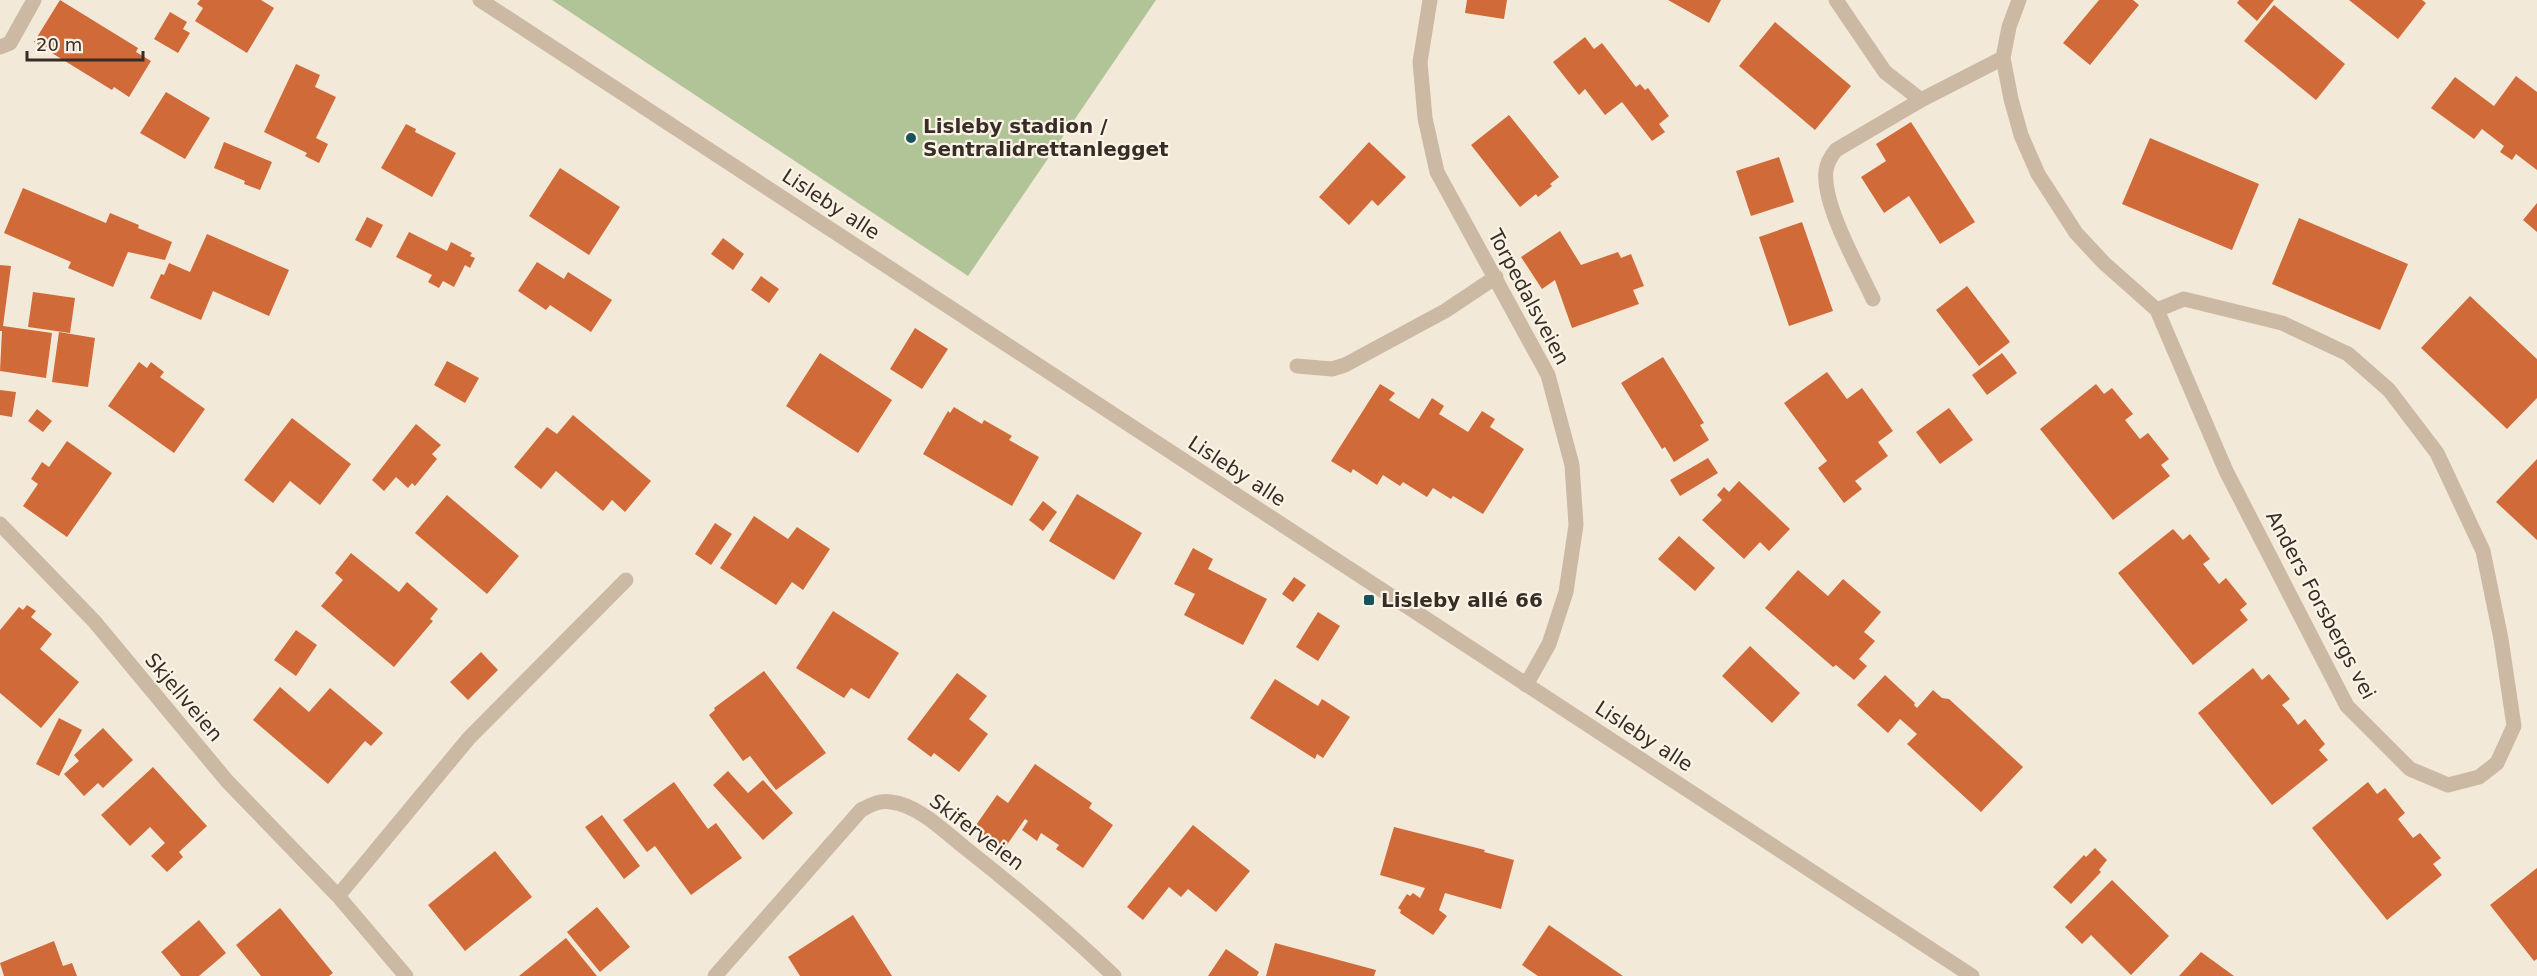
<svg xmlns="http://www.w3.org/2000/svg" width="2537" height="976" font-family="'DejaVu Sans',sans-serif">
  <rect width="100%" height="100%" fill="#f3e9d8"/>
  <!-- green -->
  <path fill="#b1c497" d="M552 0H1156L968 276Z"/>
  <!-- building -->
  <path fill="#d16a39" d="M60 0 138 48 136 52 151 61 129 97 114 87 112 90 34 42Z
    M200 0H261L274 8 247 53 195 21 203 8 197 4Z
    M1467 0H1507L1504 19 1465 13Z
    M1668 0H1721L1709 23Z
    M2099 0H2133L2139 5 2090 65 2063 43Z
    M2239 0H2274L2257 21 2237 3Z
    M2349 0H2422L2426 3 2398 39Z
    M2274 5 2345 64 2316 100 2244 41Z
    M170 12 187 22 183 29 190 33 178 53 154 39Z
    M1775 22 1851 86 1815 130 1739 66Z
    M1585 37 1594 49 1602 43 1636 87 1640 84 1645 90 1648 88 1669 116 1659 124 1665 132 1652 141 1622 102 1605 115 1585 89 1579 95 1553 62Z
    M296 64 320 75 315 87 336 97 316 138 328 144 319 163 305 156 307 153 264 132Z
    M2516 76 2537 92V170L2516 154 2512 160 2500 152 2504 146 2482 129 2474 139 2431 108 2455 77 2494 106Z
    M166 92 210 118 185 159 140 133Z
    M1509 115 1559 177 1550 184 1552 186 1538 197 1536 194 1520 207 1471 145Z
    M1911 122 1975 222 1940 244 1909 196 1884 213 1861 177 1886 161 1876 144Z
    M406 124 416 129 415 132 456 153 432 197 381 168Z
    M2150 138 2259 184 2232 250 2122 204Z
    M224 142 272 162 260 190 244 184 245 181 214 168Z
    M1369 142 1406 177 1378 206 1372 200 1349 225 1319 197Z
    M1779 157 1794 202 1751 216 1736 171Z
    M560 168 620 207 589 255 529 216Z
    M23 188 106 223 110 213 139 225 138 228 172 242 165 260 128 252 113 287 68 268 71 262 4 233Z
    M2537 203V232L2523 220Z
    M367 217 383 225 371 248 355 240Z
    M2299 218 2408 264 2380 330 2272 284Z
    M1802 222 1833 311 1789 326 1759 237Z
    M1560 231 1581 265 1618 252 1621 258 1631 254 1644 286 1633 290 1639 304 1572 328 1555 280 1542 289 1521 257Z
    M409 232 447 251 451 242 472 253 470 256 475 258 470 268 465 265 454 287 443 281 439 288 428 282 432 275 396 257Z
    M207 234 289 270 269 316 213 291 201 320 150 298 161 274 164 275 169 263 190 272Z
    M723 238 744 254 733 270 711 254Z
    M537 262 564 279 568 272 612 300 591 332 550 305 546 310 518 291Z
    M0 265 11 266 3 326 52 333 46 378 0 371 2 331H0Z
    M761 276 779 289 769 303 751 290Z
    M1967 286 2010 342 1979 366 1936 310Z
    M33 292 75 298 70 333 28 327Z
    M2470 296 2537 359V398L2507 429 2421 348Z
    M915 328 948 349 922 389 890 369Z
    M59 332 95 338 88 387 52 382Z
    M820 353 892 400 858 453 786 406Z
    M2002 353 2017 373 1987 395 1972 375Z
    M1663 357 1704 423 1700 425 1709 440 1674 462 1665 447 1662 449 1621 383Z
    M447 361 479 378 465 403 434 385Z
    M139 362 147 368 151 362 164 372 160 377 205 409 174 453 108 406Z
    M1827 372 1847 399 1862 388 1893 431 1878 442 1888 456 1855 481 1862 489 1844 503 1818 468 1827 461 1784 403Z
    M1380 384 1395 393 1389 400 1419 419 1432 398 1444 406 1439 414 1468 432 1482 411 1495 419 1490 427 1524 449 1483 514 1453 496 1451 499 1433 488 1427 497 1403 482 1400 486 1383 475 1377 485 1353 469 1351 473 1331 461Z
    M2096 384 2104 394 2112 388 2133 414 2125 420 2140 439 2148 433 2169 459 2161 465 2170 476 2113 520 2040 429Z
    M0 390 16 392 12 417 0 415Z
    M954 407 982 424 984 420 1012 436 1009 440 1039 457 1012 506 923 454 948 411 950 413Z
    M1949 408 1973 440 1940 464 1916 432Z
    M37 409 52 421 43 432 28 421Z
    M573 415 651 481 625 512 612 500 603 511 556 471 541 489 514 467 547 427 557 434Z
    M292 418 351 464 320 505 290 481 273 503 244 480Z
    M416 424 441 445 432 454 437 459 415 486 412 483 408 488 396 477 384 491 372 480Z
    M67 441 112 473 67 537 23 506 38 484 31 479 42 462 49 467Z
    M1708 458 1718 473 1680 496 1670 480Z
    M2537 459V540L2496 502Z
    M1739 481 1790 529 1769 551 1760 542 1744 559 1702 520 1722 500 1717 495 1724 487 1729 492Z
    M1077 494 1142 533 1114 580 1049 541Z
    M447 495 519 556 487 594 415 533Z
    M1043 501 1057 512 1043 531 1029 520Z
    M754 516 788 539 797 527 830 549 803 590 792 582 776 605 720 568Z
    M715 523 732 534 711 565 695 554Z
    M2173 529 2183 540 2190 534 2210 559 2203 564 2219 584 2226 578 2247 604 2240 610 2248 620 2193 665 2118 573Z
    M1679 536 1715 568 1695 591 1658 559Z
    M1193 548 1213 559 1208 569 1267 599 1243 645 1184 615 1195 594 1174 584Z
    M351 553 399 592 407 582 438 609 430 619 433 621 394 667 321 606 343 580 335 573Z
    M1798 570 1828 596 1843 579 1881 612 1864 632 1875 641 1859 659 1867 666 1854 680 1836 665 1833 667 1765 608Z
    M1294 577 1306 585 1293 602 1282 594Z
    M27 605 36 611 31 617 52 634 40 649 79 682 41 728 0 693V630L19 607 23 610Z
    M833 611 899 653 869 699 851 688 844 698 796 668Z
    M1318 612 1340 626 1318 661 1296 647Z
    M296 630 317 645 296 676 274 660Z
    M1750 646 1800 693 1772 723 1722 676Z
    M481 652 498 670 468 700 450 682Z
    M2253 668 2262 680 2269 674 2290 699 2282 705 2290 714 2298 725 2305 719 2325 744 2319 750 2328 760 2272 805 2198 713Z
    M764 671 826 753 776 790 750 756 743 761 709 715 715 710 714 708Z
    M957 673 987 696 969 719 988 734 959 772 934 753 931 757 907 739Z
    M1885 675 1915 703 1914 705 1917 708 1933 690 1942 698 1949 699 2023 767 1981 812 1907 744 1917 734 1900 719 1888 733 1857 705Z
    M1275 679 1318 706 1322 699 1350 717 1323 758 1317 754 1315 759 1250 718Z
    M280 687 309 712 330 688 383 733 371 746 365 741 328 784 253 720Z
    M59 718 82 730 59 776 36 764Z
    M103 728 133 760 103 788 98 783 84 796 64 774 79 761 74 755Z
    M1035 764 1092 803 1089 808 1113 825 1083 868 1056 849 1059 845 1041 833 1037 841 1022 830 1028 821 1025 819 1004 849 974 828 997 795 1008 803Z
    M153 767 207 826 179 852 183 857 167 872 151 856 165 843 150 827 130 846 101 815Z
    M728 771 748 793 763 780 793 813 763 840 713 785Z
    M674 782 708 829 716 823 742 858 691 895 655 846 647 852 623 820Z
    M2368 782 2377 794 2385 788 2405 813 2398 819 2413 838 2420 833 2441 858 2433 864 2442 875 2387 920 2312 828Z
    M602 815 640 866 624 879 585 827Z
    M1193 825 1250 871 1216 912 1188 889 1181 897 1169 887 1143 920 1127 907Z
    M1394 827 1485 850 1484 852 1514 860 1501 909 1445 893 1439 910 1447 916 1433 935 1400 913 1401 910 1398 908 1407 894 1410 896 1413 893 1420 898 1425 888 1380 875Z
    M2095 848 2107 860 2099 870 2101 872 2071 904 2053 887 2084 855 2086 857Z
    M495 851 532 897 465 951 428 905Z
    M2537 868V959L2534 961 2490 905Z
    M2112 880 2169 936 2131 975 2091 935 2082 944 2065 927Z
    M597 907 630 947 600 972 567 932Z
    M280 908 333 973 329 976H261L236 945Z
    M853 915 892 976H800L788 957Z
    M199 920 226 953 199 976H181L161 952Z
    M1549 925 1623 976H1538L1522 965Z
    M566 938 597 976H519Z
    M54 941 63 966 72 963 77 976H4L0 963Z
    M1275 943 1376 970 1374 976H1266Z
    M1226 949 1259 972 1257 976H1208Z
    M2201 952 2234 976H2179Z"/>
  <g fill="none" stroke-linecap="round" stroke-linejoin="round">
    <!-- minor -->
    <path stroke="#ccb9a3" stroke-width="15" d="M480 0 1972 976
      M1430 0 1420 62 1425 118 1437 172 1548 375 1572 465 1576 525 1566 592 1549 644 1526 685
      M1836 0 1885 72 1921 100
      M2019 0 2009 27 2003 58 2011 99 2021 135 2038 174 2076 233 2104 263 2157 310 2226 471 2347 706 2410 769 2448 785 2479 777 2497 763 2514 726 2501 639 2483 551 2437 453 2389 390 2348 354 2282 323 2184 299 2157 310
      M0 47 10 43 34 0
      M1873 299C1858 267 1822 204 1826 171 1827 162 1831 156 1836 150L1921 100 2003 58
      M1297 366 1332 369 1345 365 1445 311 1496 277
      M0 524 94 621 227 781 338 896 406 976
      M338 896 469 738 626 580
      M715 976 861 810C871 805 879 800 891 802 918 805 944 831 964 847 1016 888 1066 930 1114 976"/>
  </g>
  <!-- markers -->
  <g fill="#18525c" stroke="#fbf3e5" stroke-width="2">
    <circle cx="911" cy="138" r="6"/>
    <rect x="1363" y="594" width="12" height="12" rx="3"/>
  </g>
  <g text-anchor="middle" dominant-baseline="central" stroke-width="4.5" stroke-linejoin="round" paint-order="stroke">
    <!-- poi labels -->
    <g font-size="20" font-weight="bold" fill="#372d26" stroke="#fbf3e5" text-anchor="start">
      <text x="923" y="126">Lisleby stadion /<tspan x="923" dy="23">Sentralidrettanlegget</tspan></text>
      <text x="1381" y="600">Lisleby allé 66</text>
    </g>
    <!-- street labels -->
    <g font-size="20" fill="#372d26" stroke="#fbf3e5">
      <text transform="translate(831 204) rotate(33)">Lisleby alle</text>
      <text transform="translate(1529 297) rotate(62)">Torpedalsveien</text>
      <text transform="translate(1237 471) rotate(33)">Lisleby alle</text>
      <text transform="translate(2321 605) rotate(62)">Anders Forsbergs vei</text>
      <text transform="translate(184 697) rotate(50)">Skjellveien</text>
      <text transform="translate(1644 736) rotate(33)">Lisleby alle</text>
      <text transform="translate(977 832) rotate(37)">Skiferveien</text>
    </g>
  </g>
  <!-- scale -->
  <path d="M27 51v9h116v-9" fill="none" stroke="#372d26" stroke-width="3"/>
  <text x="36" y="51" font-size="18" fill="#372d26" stroke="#fbf3e5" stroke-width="4.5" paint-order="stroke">20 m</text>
</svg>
